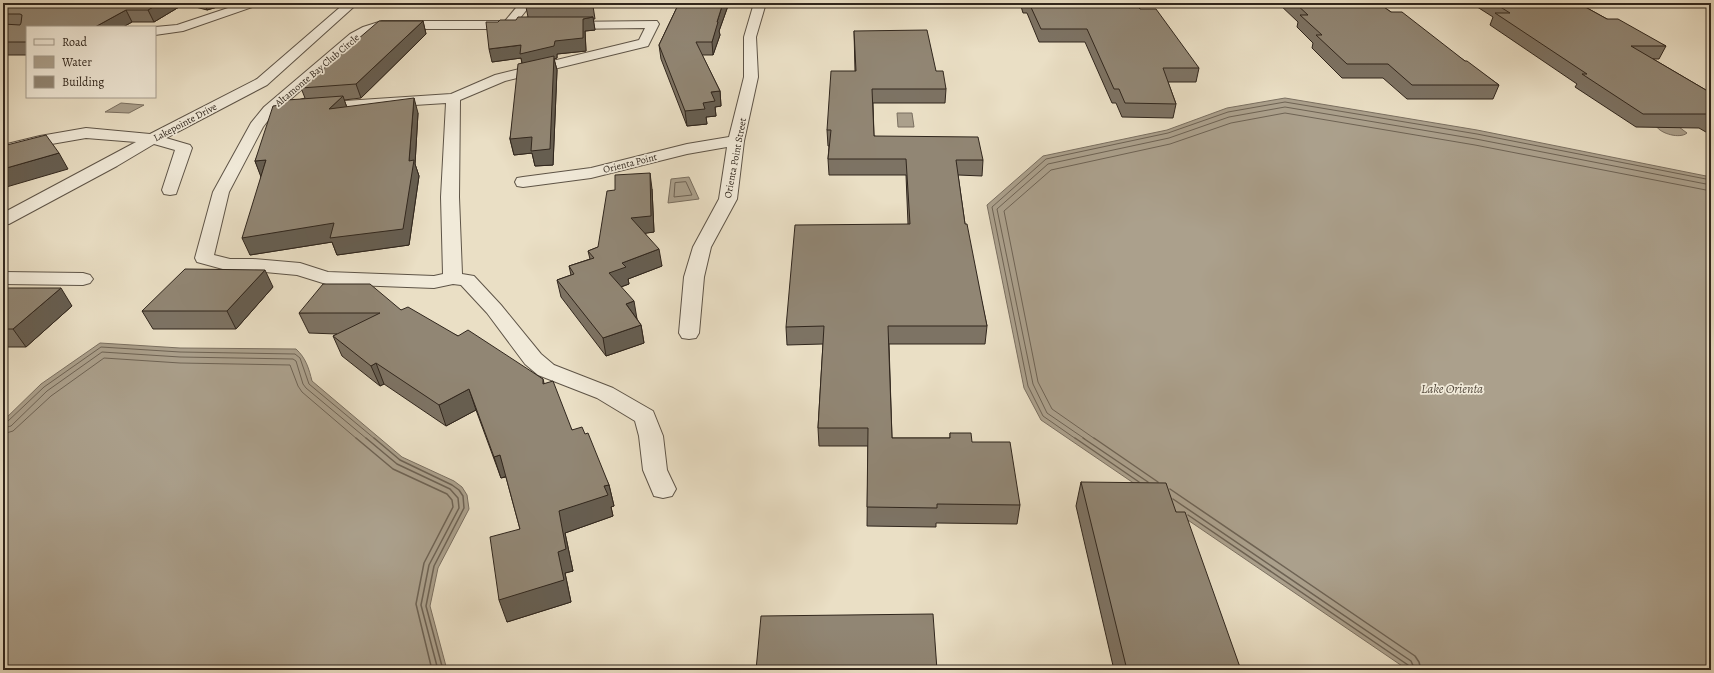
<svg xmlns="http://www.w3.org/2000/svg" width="1714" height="673" font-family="Alegreya,serif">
  <rect width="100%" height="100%" fill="#eadfc5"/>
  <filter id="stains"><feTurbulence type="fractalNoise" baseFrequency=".005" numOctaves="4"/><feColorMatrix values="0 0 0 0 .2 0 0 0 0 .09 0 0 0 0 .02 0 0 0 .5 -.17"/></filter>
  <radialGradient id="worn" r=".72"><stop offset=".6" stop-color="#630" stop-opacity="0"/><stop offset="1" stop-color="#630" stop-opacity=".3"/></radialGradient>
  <!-- water -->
  <path fill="#aba08c" stroke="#7a6f60" d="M1285 98 1477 130 1711 177V670H1408L1041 420 1024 388 987 205 1043 156 1167 130 1227 108Z
    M121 103 144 105 129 113 105 112Z
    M897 113H912L914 127H898Z
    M1656 126 1679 127 1687 133C1680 139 1661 134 1656 126Z
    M689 177 699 199 668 203 671 179Z
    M100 343 180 348 296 349C306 358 309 369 312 381L402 457 454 481 462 487 467 495 469 509 438 568 430 606 447 670H3V421L41 384Z"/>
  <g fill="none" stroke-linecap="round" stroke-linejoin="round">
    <!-- shore-far1 -->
    <path stroke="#6e6354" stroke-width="1" d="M686 182 692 195 674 197 675 183Z
      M3 423 7 422 44 387 101 347 180 352 295 354 300 358 309 384 375 439
      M3 428 11 426 47 391 102 352 180 357 293 359 296 361 303 384 306 388 367 439
      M3 434 13 431 51 396 104 358 180 363 290 365 298 386 302 392 357 439
      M1076 439 1043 416 1028 386 992 207 1046 159 1168 133 1228 112 1285 102 1477 134 1711 180
      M1085 439 1047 413 1033 384 997 209 1048 164 1169 138 1229 117 1285 107 1476 139 1711 185
      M1095 439 1052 409 1038 382 1004 211 1051 170 1170 144 1231 123 1285 113 1475 145 1711 191"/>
    <!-- shore -->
    <path stroke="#6e6354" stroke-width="1.5" d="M356 438 393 469 447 494 452 500 453 507 424 563 416 604 432 670
      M366 438 397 464 450 489 458 498 459 508 429 565 421 605 438 670
      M374 438 400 460 452 485 459 490 463 496 464 508 434 566 426 606 443 670
      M1075 438 1139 482
      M1083 438 1148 482
      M1094 438 1158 482
      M1170 489 1415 656 1419 662 1421 670
      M1173 499 1411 661 1415 670
      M1188 515 1408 665 1410 670"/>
    <defs>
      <path id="minor" d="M243 3H260L258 5 183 31 155 35V27L177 25Z
        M345 3H358L267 85 166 138 190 145 192 148 176 194 170 195 164 194 162 190 175 150 154 144 117 166 9 224 3 225V213L136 142 86 138 40 146 3 155V145L40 136 86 128 150 134 257 79Z
        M520 3H532L517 22 521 25 519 28 515 29H383L358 40 284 105 451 94 495 75 639 40 645 28 565 29 561 28 559 25 561 22 657 21 659 24 648 46 505 81 460 100 459 197 462 274 474 276 501 305 541 354 554 365 613 388 653 411 663 436 667 470 676 489 672 496 663 498 654 496 643 470 639 436 635 421 597 398 538 375 525 364 487 313 461 285 453 284 434 288 326 284 297 275 253 271H230L197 262 195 258 213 192 251 123 264 107 350 34 363 27 382 21H505ZM446 103 441 197 443 274 434 276 328 272 300 263 253 259H230L214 255 229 192 263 127 273 114Z
        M754 3H766L756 37 758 77 744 141 737 199 711 247 704 277 699 333 696 338 689 339 682 338 679 333 684 277 693 247 719 199 727 147 687 154 591 178 523 187 517 186 515 182 517 178 523 177 591 168 687 144 729 137 744 77V37Z
        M3 272 83 273 90 275 93 279 90 283 83 285 3 284Z"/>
    </defs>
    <!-- minor casing -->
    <use href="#minor" stroke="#5e5447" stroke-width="2"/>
    <!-- minor -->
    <use href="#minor" fill="#f1ead9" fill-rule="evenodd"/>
  </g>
  <!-- wall -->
  <path fill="#7d7364" stroke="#30261d" d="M3 3H231L207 10 184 4 154 22H132L123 27H27V55H3Z
    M679 3H729L719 31 720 35 713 55H702L720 91 721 106 715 107 716 116 706 117 707 124 687 126 661 59 659 45Z
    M1020 3H1136L1140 9 1199 68 1196 82H1168L1176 104 1173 118 1122 117 1116 103H1112L1085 42H1039L1027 13H1023Z
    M1278 3H1378L1391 12 1465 61 1499 85 1493 99H1407L1383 78H1342L1312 48 1313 43 1297 27 1298 22Z
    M1471 3H1578L1607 19 1666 46 1659 59H1653L1711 93V135L1699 128 1636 127 1575 87 1577 84 1490 25 1493 17Z
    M593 6 595 19H593L595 30 585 31 586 51 557 54V58L554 59 557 70 553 165 535 166 532 153 514 155 510 139 522 64 521 58 492 62 516 20 528 17 526 7Z
    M423 21 426 34 361 98 344 100 347 107 418 113 415 164 419 176 409 245 337 255 332 242 250 255 261 176 255 161 280 105 305 98 301 88Z
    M854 31 936 71 946 89 945 103H873L874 136 983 160 982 176 958 175 965 224 987 326 985 344H889L892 438H950V433L972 442 1020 505 1017 524 936 523V527L867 526 868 446H819L818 428 823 344 787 345 786 327 908 224 906 175H829L828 159 829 146H828L827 130 855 71Z
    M652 189 654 232 645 233 662 266 628 279 629 284 621 287 637 319 641 325 644 343 606 356 561 297 557 280 571 275 569 266 590 259 588 251 598 247Z
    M273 287 236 329H153L142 311Z
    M3 288 72 306 26 347H3Z
    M401 310 458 336 543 379 544 383 572 430 585 434 609 485 614 506 611 507 613 516 565 533 573 571 565 573 571 602 507 622 520 529 506 477 501 478 476 410 446 426 384 384 380 386 342 356 333 336 337 334 309 333 299 313Z
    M1081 482 1176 512 1241 670H1114L1076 506Z"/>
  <!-- shaded-wall -->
  <path fill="#665e51" stroke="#30261d" d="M160 3H184V4L154 22 148 10Z
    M204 3H231L207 10Z
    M723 3H729L719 31 720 35 713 55 712 42 717 22Z
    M126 10 132 22 123 27H95Z
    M593 17 595 30 585 31 586 51 557 54V58L554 59 557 70 553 165 535 166 532 153 514 155 510 139 523 67 521 58 492 62 489 49 555 41 583 19Z
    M423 21 426 34 361 98 356 84Z
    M720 91 721 106 715 107 716 116 706 117 707 124 687 126 685 111 703 103 711 92Z
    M343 96 348 111 329 109Z
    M414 98 418 113 415 164 419 176 409 245 337 255 332 242 250 255 242 238 409 161Z
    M59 153 68 169 3 188V169Z
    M266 160 261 177 255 161Z
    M650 173 652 189 654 232 634 235 631 218Z
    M659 249 662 266 628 279 629 284 612 290 609 273 622 263Z
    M265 270 273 287 236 329 227 311Z
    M61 288 72 306 26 347 13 329Z
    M634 301 637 319 626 304Z
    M641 325 644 343 606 356 603 338Z
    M376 363 384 384 380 386 371 366Z
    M469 389 476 410 446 426 439 405Z
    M500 455 507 476 501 478 494 457Z
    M609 485 614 506 611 507 613 516 565 533 573 571 565 573 571 602 507 622 499 600 559 511 604 486Z"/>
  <!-- building -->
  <path fill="#918674" stroke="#30261d" d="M3 3H48L49 4 51 3H160L148 10H126L95 27H27V42H3V24L20 25 21 23 22 15 20 14H3Z
    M529 3H592L593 6 526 7Z
    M679 3H723L717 22H718L712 42H696L720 91 711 92 715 101 703 103 705 109 685 111 659 45Z
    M1029 3H1136L1140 9H1156L1199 68H1163L1176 104 1125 103 1119 89H1114L1087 29H1041Z
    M1295 3H1378L1391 12H1402L1465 61H1467L1499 85H1412L1388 64H1347L1316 35H1322L1300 15H1308Z
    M1494 3H1578L1607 19H1618L1666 46H1631L1711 93V116L1707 114H1643L1582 74H1587L1495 13H1510Z
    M518 17H593L583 19V38L555 41 554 46 520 54 521 45 489 49 486 22H498L500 20H516Z
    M379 21H423L356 84 301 88Z
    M927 30 936 71H943L946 89H872L874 136 978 137 983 160H956L965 224H967L987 326H888L892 438H950V433H971L972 442H1010L1020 505 937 504V508L867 507 868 428H818L824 326 786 327 795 225 910 224 906 159H828L831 130H827L831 71H856L854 31Z
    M554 56 550 149 531 151 532 137 510 139 518 64Z
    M343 96 329 109 414 98 409 161 414 160 403 229 330 238 334 223 242 238 266 160 255 161 273 106 280 105 287 100Z
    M46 135 59 153 3 169V146Z
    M650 173 651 216 631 218 659 249 622 263 626 267 609 273 634 301 626 304 641 325 603 338 557 280 574 274 569 266 594 258 588 251 598 247 607 191 615 190V175Z
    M185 269 265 270 227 311H142Z
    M323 284H370L401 310 408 307 458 336 468 330 543 379V384L553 381 572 430 582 427 585 434 588 433 609 485 604 486 608 495 559 511 566 549 558 552 564 580 499 600 490 537 520 529 500 455 494 457 469 389 439 405 376 363 371 366 333 336 380 313H299Z
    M3 288H61L13 329H3Z
    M1081 482 1166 483 1176 512H1185L1241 670H1127Z
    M933 614 937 670H756L761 616Z"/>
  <g text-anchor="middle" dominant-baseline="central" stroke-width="3.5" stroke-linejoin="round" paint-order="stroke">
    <!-- far-street labels -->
    <g font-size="10" fill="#30261d" stroke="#f1ead9">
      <text transform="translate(317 70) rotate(-40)">Altamonte Bay Club Circle</text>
      <text transform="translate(185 122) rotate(-28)">Lakepointe Drive</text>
      <text transform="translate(735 158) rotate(-79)">Orienta Point Street</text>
      <text transform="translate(630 163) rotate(-14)">Orienta Point</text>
    </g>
    <!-- water labels -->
    <g font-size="13" font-style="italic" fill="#554b3e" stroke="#f1ead9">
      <text x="1452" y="388">Lake Orienta</text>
    </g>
  </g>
  <!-- margin -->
  <rect width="1714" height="673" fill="none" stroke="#eadfc5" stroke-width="16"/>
  <rect x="4" y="4" width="1706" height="665" fill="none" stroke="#30261d" stroke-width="2"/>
  <rect x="8" y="8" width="1698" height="657" fill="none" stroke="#30261d"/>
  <!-- legend -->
  <rect x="26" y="26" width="130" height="72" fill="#f1ead9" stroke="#a49c8e"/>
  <rect x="34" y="39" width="20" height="6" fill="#f1ead9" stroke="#a49c8e"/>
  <text x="62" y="46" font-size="12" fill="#30261d">Road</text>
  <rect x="34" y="56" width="20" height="12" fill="#aba08c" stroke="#a49c8e"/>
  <text x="62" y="66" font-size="12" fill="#30261d">Water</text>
  <rect x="34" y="76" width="20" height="12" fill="#918674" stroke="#a49c8e"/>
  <text x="62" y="86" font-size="12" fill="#30261d">Building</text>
  <rect width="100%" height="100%" filter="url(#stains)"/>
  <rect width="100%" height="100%" fill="url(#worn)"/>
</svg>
